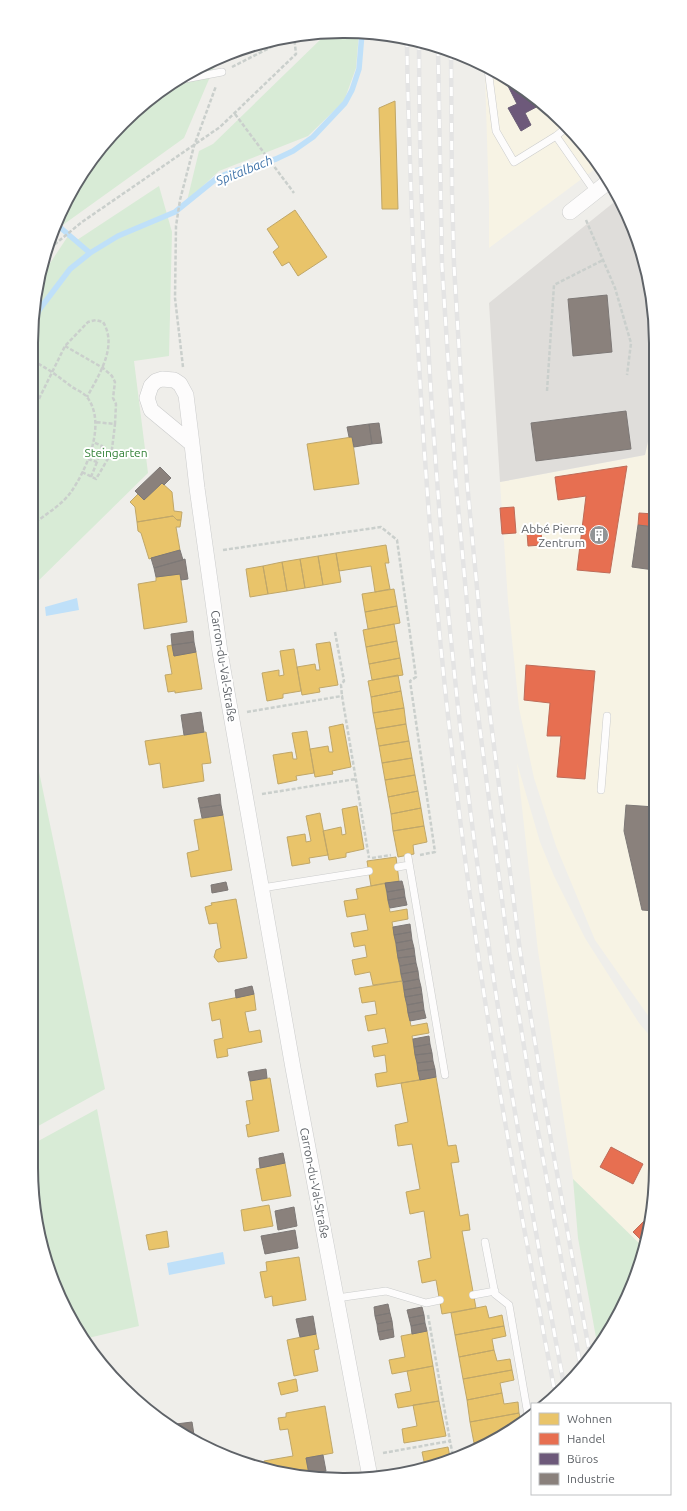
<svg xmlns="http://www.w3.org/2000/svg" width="687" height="1511" font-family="Ubuntu,sans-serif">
  <rect width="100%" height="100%" fill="#efeeea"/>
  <!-- commercial -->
  <path fill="#f7f3e4" d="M492 71 534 95 591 153 599 166 489 248V204L485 75Z
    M654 427 656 1027 595 940 556 846 534 778 519 708 508 601 500 482 645 455 651 428Z
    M517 763 540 842 554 876 585 938 639 1023 656 1043V1168L650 1229 644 1248 573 1179 538 951Z"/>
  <!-- industrial -->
  <path fill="#dfddda" d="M618 199 632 224 653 302 654 427 651 428 645 455 500 482 489 303Z"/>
  <!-- green -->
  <path fill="#d8ebd6" d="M343 31 359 33 356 68 344 101 308 136 219 171 187 201 199 151 213 144 323 37V33Z
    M218 58 184 138 60 227 47 248 55 224 84 170 122 123 170 84Z
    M159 186 172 232 169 356 134 361 148 473 31 588V343L37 283 68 236 77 240Z
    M31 733 105 1089 31 1130Z
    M97 1109 139 1326 84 1339 73 1324 48 1268 31 1168V1145Z
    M573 1179 644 1248 632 1287 597 1343 578 1238Z"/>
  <!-- water -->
  <path fill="#bfe0f9" d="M77 598 79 610 46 616 45 607Z
    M223 1252 225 1264 169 1275 167 1263Z"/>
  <!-- homes -->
  <path fill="#e9c46a" stroke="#c0a769" d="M395 101 398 209H382L379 108Z
    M295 210 327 257 298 276 289 262 282 266 273 252 279 247 267 229Z
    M352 437 359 484 314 490 307 444Z
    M162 483 172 492 174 511 182 512 181 520H177L173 516 137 522 135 507 130 502 138 494 144 500Z
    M173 516 177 520H181L180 527H176L180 550 149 559 141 533 138 531 137 522Z
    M386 545 389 563H385L390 589 375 592 371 566 339 571 336 553Z
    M336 553 341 582 323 585 318 556Z
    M318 556 323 585 305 588 300 559Z
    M300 559 305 588 287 591 282 562Z
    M282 562 287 591 268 594 263 566Z
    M263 566 268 594 250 597 246 569Z
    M180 574 187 622 144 629 138 584 156 581V577Z
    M394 589 397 606 365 612 362 594Z
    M397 606 400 623 368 629 365 612Z
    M394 624 397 641 366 647 363 630Z
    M397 641 400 658 369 664 366 647Z
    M330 642 338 685 319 688 320 692 302 695 297 667 315 664 316 670H320L316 644Z
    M172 645 174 656 196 652 202 689 175 693V691L168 692 165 675 172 674 167 646Z
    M294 649 301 691 283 694V698L267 701 262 673 279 670V676L284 675 280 651Z
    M400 658 403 675 372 680 369 664Z
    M398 675 401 691 371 697 368 681Z
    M401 691 404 708 373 713 371 697Z
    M404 708 406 724 376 729 373 713Z
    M343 724 351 767 332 771 333 774 315 777 310 749 328 746 329 752H333L329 727Z
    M406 724 409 741 379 746 376 729Z
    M307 731 314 773 296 776 297 780 278 784 273 755 292 752 293 759H297L292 733Z
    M206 732 211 763 202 764 204 781 163 788 160 763 149 765 145 741Z
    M409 741 412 758 382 763 379 746Z
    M412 758 415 775 385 780 382 763Z
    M415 775 418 791 388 797 385 780Z
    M418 791 421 808 391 814 388 797Z
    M357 806 364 849 346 853V857L329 860 323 831 341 827 342 835 346 834 342 809Z
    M421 808 424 826 393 831 391 814Z
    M320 813 328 855 309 858 310 863 292 866 287 837 305 834 306 842 311 841 306 816Z
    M223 815 232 870 191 877 187 853 199 850 194 820Z
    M424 826 427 842 413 845 414 854 398 857 393 831Z
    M396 857 399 881 371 886 367 861Z
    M385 883 390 912 407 909 408 919 392 922 402 981 373 985 370 972 355 975 352 960 367 957 365 945 354 947 351 933 368 930 365 914 347 917 344 901 358 899 356 889Z
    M236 899 247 958 218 962 214 957 216 950 221 948 217 923 209 924 205 907 212 905 211 903Z
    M402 981 411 1026 427 1023 429 1033 412 1036 420 1080 377 1087 375 1074 387 1072 385 1055 374 1057 372 1046 388 1043 385 1028 368 1031 365 1016 377 1014 375 1001 362 1003 359 988Z
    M254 994 256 1010 245 1012 249 1032 260 1030 262 1042 227 1049 228 1056 217 1058 214 1040 223 1038 220 1019 212 1021 209 1003Z
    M436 1077 448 1146 456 1145 459 1162 451 1163 460 1216 468 1214 470 1230 462 1231 476 1308 442 1314 436 1280 422 1283 418 1261 431 1258 424 1211 410 1214 406 1192 420 1189 412 1144 398 1146 395 1125 408 1122 401 1083Z
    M270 1078 279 1131 248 1137 246 1125 250 1124 246 1101 253 1100 250 1081Z
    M285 1163 291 1196 262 1201 256 1169Z
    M269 1205 273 1226 244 1231 241 1210Z
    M167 1231 169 1247 149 1250 146 1235Z
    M299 1257 306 1300 273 1306 272 1296 265 1298 260 1272 267 1271 266 1262Z
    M486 1306 489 1318 502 1315 504 1326 455 1335 451 1313Z
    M504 1326 506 1336 492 1339 494 1350 459 1357 455 1335Z
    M427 1331 433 1366 392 1374 389 1360 405 1357 401 1336Z
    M316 1334 319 1349 314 1350 318 1371 294 1376 287 1340Z
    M494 1350 497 1361 510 1359 512 1370 463 1379 459 1357Z
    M433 1366 439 1401 398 1408 395 1394 411 1391 407 1371Z
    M512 1370 514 1380 500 1383 502 1393 467 1400 463 1379Z
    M296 1379 298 1391 281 1395 278 1383Z
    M502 1393 504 1404 518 1402 519 1413 470 1422 467 1400Z
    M439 1401 446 1436 404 1443 402 1429 417 1426 413 1405Z
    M325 1406 333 1453 306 1458 309 1474 300 1476 283 1474 265 1468 264 1461 293 1456 288 1429 280 1430 278 1418 286 1417V1413Z
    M519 1413 521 1421 518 1423 507 1425 508 1431 500 1438 474 1443 470 1422Z
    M500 1438 475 1447 474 1443Z
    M448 1447 450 1457 425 1466 422 1452Z"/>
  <!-- shops -->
  <path fill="#e76f51" stroke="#be6b58" d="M627 466 610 573 577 570 586 496 558 500 555 477Z
    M514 507 516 533 502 534 500 508Z
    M639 513 654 514V527L638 525Z
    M541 531 542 545 528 546 527 532Z
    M526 665 595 671 585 779 557 777 561 736H547L550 703 524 700Z
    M611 1147 643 1164 633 1184 600 1167Z
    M650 1215 651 1216 650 1229 645 1244 633 1232Z"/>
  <!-- offices -->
  <path fill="#6d597a" stroke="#695c75" d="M504 78 534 95 542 104 525 113 531 125 521 131 508 108 517 104Z"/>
  <!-- industry -->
  <path fill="#8a817c" stroke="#7d7876" d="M607 295 612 352 573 356 568 299Z
    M626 411 631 449 536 461 531 423Z
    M379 423 382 443 372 444 369 424Z
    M369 424 372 444 354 447 352 437H349L347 427Z
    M160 467 171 478 164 485 162 483 144 500 135 491Z
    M638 525 654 527V570L632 567Z
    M180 550 183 560 154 568 151 558Z
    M185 559 188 579 181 580 180 574 156 577 154 568Z
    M193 631 194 642 172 645 171 634Z
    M194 642 196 652 174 656 172 645Z
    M201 712 204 732 184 735 181 715Z
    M220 794 221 805 200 808 198 798Z
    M221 805 223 815 202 818 200 808Z
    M626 805 655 807V911L642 910 624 831Z
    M402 881 404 889 387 892 385 883Z
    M226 882 228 890 212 893 211 885Z
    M404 889 405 897 388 900 387 892Z
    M405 897 407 905 390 908 388 900Z
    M410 924 411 932 394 935 393 927Z
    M411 932 412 940 396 943 394 935Z
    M412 940 414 948 397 951 396 943Z
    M414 948 415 956 398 958 397 951Z
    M653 952H655V969H654Z
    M415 956 416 963 400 966 398 958Z
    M416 963 418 971 401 974 400 966Z
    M418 971 419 979 403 982 401 974Z
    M419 979 421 987 404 990 403 982Z
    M252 986 254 994 236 998 235 990Z
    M421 987 422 994 405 997 404 990Z
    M422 994 423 1002 407 1005 405 997Z
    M423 1002 424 1010 408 1013 407 1005Z
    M424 1010 426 1018 410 1021 408 1013Z
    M429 1036 430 1044 414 1047 413 1039Z
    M430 1044 432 1053 415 1055 414 1047Z
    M432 1053 433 1061 417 1063 415 1055Z
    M433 1061 435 1069 418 1071 417 1063Z
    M266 1069 267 1078 250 1081 248 1072Z
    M435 1069 436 1077 420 1080 418 1071Z
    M283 1153 285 1163 260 1168 259 1158Z
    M294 1207 297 1226 278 1230 275 1211Z
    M295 1230 298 1248 265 1254 261 1236Z
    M388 1304 390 1313 375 1316 374 1307Z
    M422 1307 424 1315 409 1318 407 1310Z
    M390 1313 392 1321 377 1324 375 1316Z
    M424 1315 425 1323 411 1326 409 1318Z
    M313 1316 316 1334 300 1337 296 1319Z
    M392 1321 393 1329 378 1332 377 1324Z
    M425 1323 427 1331 412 1334 411 1326Z
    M393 1329 394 1337 380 1340 378 1332Z
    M192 1422 195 1441 187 1438 177 1430 176 1424Z
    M323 1455 326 1471 309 1474 306 1458Z"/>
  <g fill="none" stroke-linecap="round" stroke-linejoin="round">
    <!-- stream -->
    <path stroke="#bfe0f9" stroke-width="5.5" d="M55 223 90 253
      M33 326 39 310 70 269 90 253 118 236 175 212 217 178 231 172 276 159 293 151 313 137 345 103 352 90 359 69 362 33"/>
    <defs>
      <path id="lane" d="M488 69 496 131 514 162 556 136
        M174 81 222 72
        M566 128 556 136 595 192
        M601 790 607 716
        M408 857 445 1075
        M398 867 409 865
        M262 888 369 871
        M485 1242 495 1294 509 1305 528 1415
        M473 1295 495 1291
        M337 1298 386 1291 426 1303 440 1300"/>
      <path id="street" d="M570 212 608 182
        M192 444 151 410 147 398 151 386 156 381 162 379 174 380 180 384 186 395 192 444 197 488 220 652 293 1068 370 1477"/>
    </defs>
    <!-- lane casing -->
    <use href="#lane" stroke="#cbcccc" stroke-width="8"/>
    <!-- street casing -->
    <use href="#street" stroke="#cbcccc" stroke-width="16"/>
    <!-- path -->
    <path stroke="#cacfcc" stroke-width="2.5" stroke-dasharray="4 2" stroke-linecap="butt" d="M232 67 277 44 286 37
      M235 114 294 193
      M586 220 615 288 631 343 627 375
      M46 253 49 249 82 222 220 127 296 54 294 36
      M65 346 103 368 112 376 115 382 113 398 116 404 115 424 95 422
      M183 367 175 298 176 226 180 200 194 146 216 86
      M547 391 554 285 603 260
      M31 415 65 346 88 322 96 320 103 322C118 346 99 375 87 397
      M88 459 97 462 102 446 93 442
      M82 472 96 479 109 457 112 449 115 424
      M91 477 97 462
      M31 526C44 515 61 506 71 492 87 469 107 423 87 397 84 393 77 390 72 387 59 377 46 367 31 360
      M223 550 381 527 397 540 416 677 410 681 435 852 420 855
      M335 632 344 681 341 685 342 696
      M247 712 342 696 369 858
      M262 794 356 779
      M372 858 391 855
      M428 1315 450 1441
      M383 1453 450 1441 453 1456"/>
    <!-- lane -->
    <use href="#lane" stroke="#fdfcfc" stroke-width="7"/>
    <!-- street -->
    <use href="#street" stroke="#fdfcfc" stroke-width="15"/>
    <defs>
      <path id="rail" d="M407 38C407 79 409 120 410 161 412 223 414 285 418 346 429 559 451 770 482 981 503 1119 529 1256 555 1393
        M419 41C419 164 424 286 432 409 442 562 457 716 478 869 501 1042 532 1214 564 1385
        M438 47 442 266 456 484 475 691 509 954 535 1114 581 1369
        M451 51 452 192 454 265 467 482 486 683 520 951 551 1140 590 1355"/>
    </defs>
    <!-- rail casing -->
    <use href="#rail" stroke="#e4e4e4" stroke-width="4.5"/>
    <!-- rail -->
    <use href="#rail" stroke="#fff" stroke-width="3" stroke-dasharray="9" stroke-linecap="butt"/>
  </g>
  <!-- icons -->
  <defs>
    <symbol id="building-disc" viewBox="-11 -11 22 22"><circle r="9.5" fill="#919496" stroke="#fff"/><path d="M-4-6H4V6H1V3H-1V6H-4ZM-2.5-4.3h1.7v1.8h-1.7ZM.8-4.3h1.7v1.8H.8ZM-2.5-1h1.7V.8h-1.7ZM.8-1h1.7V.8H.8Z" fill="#fff"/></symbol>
  </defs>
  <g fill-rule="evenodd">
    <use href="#building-disc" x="588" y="524" width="22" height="22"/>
  </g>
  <g text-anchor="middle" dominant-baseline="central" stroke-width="4" stroke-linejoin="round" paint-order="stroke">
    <!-- park labels -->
    <g font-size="12" fill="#348238" stroke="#fff">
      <text x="116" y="452">Steingarten</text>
    </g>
    <!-- poi labels -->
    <g font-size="12" fill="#5f6368" stroke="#fff" text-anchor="end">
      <text x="585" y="528">Abbé Pierre<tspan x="585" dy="14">Zentrum</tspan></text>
    </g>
    <!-- street labels -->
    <g font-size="12" fill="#5f6368" stroke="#fff">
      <text transform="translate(224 666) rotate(81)">Carron-du-Val-Straße</text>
      <text transform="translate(315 1183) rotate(79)">Carron-du-Val-Straße</text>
    </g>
    <!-- water labels -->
    <g font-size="13" font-style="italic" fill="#4174aa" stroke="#fff">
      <text transform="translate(244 170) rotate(-22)">Spitalbach</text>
    </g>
  </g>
  <!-- crop -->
  <path d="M0 0H687V1511H0ZM343 38H344A305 305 0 0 1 649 343V1168A305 305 0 0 1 344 1473H343A305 305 0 0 1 38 1168V343A305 305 0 0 1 343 38Z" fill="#fff" fill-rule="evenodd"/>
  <path fill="none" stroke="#5f6368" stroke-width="2" d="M343 38H344A305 305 0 0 1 649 343V1168A305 305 0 0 1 344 1473H343A305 305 0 0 1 38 1168V343A305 305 0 0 1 343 38Z"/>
  <!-- legend -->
  <rect x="531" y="1403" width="140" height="92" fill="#ffffff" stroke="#bfc1c3"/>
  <rect x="539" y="1413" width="20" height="12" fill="#e9c46a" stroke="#bfc1c3"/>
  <text x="567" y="1423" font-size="12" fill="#5f6368">Wohnen</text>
  <rect x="539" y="1433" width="20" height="12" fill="#e76f51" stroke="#bfc1c3"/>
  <text x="567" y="1443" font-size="12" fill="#5f6368">Handel</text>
  <rect x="539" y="1453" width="20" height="12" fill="#6d597a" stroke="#bfc1c3"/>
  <text x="567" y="1463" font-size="12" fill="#5f6368">Büros</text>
  <rect x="539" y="1473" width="20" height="12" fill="#8a817c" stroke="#bfc1c3"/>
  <text x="567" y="1483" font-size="12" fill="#5f6368">Industrie</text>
</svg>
